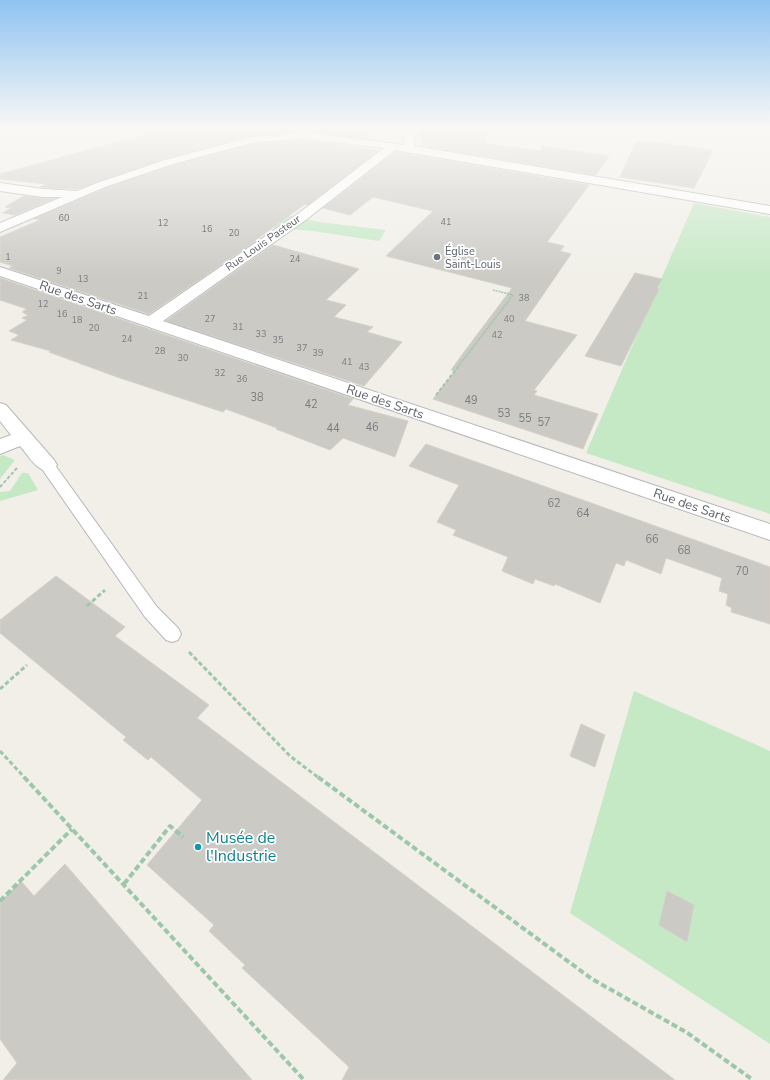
<svg xmlns="http://www.w3.org/2000/svg" width="770" height="1080" font-family="'Nunito Sans',sans-serif">
  <rect width="100%" height="100%" fill="#f1efe8"/>
  <!-- green -->
  <path fill="#c5e8c5" d="M694 203 770 217V514L586 453Z
    M245 207 319 222 386 230 379 241 313 231 230 224Z
    M3 455 15 460 0 479V456Z
    M22 473H28L38 490 0 501V492L10 491Z
    M634 691 770 751V1044L570 913Z"/>
  <!-- building -->
  <path fill="#cccac5" stroke="#d6d1c6" d="M172 127H368L364 138 303 131 248 137 165 159 77 189 43 188 40 187 46 184 0 179V174Z
    M419 131 488 134 484 143 539 151 543 146 609 156 596 175 423 146Z
    M303 140 380 150 308 205 305 204 256 240H257L149 314 9 268 13 266 0 262V237L40 220 34 219 106 188 173 165 252 144Z
    M645 141 713 150 694 188 620 177 636 142 644 143Z
    M395 152 589 185 547 242 564 246 560 251 571 254 525 321 577 335 534 390 537 391 534 395 598 414 583 449 433 399 455 371 451 370 464 352 512 288 386 256 433 211 373 197 350 215 323 208Z
    M24 196 43 198H55L15 215 3 213 11 208 5 207Z
    M273 245 359 269 326 300 346 305 334 317 373 327 367 332 402 342 364 386 166 321Z
    M635 273 662 279 657 288 659 289 621 366 585 356Z
    M0 278 353 399 348 405 408 421 395 457 343 438 330 450 276 429 277 428 226 409 223 412 117 377 49 352 51 351 11 340 19 335 9 331 27 320 22 318 28 315 22 312 27 309 0 300Z
    M426 444 770 567V624L731 612 732 608 726 605 728 594 719 591 722 578 666 558 661 574 626 560 624 566 616 563 600 603 555 584 554 586 535 579 533 584 502 571 508 557 453 535 456 530 437 522 459 485 409 466Z
    M56 576 125 627 115 636 209 705 197 718 675 1080H342L349 1067 242 968 245 965 209 931 214 925 147 865 202 800 151 757 148 760 123 740 126 737 0 633V620Z
    M581 724 605 735 595 767 570 756Z
    M65 864 252 1080H3L17 1063 0 1039V902L21 881 34 896Z
    M667 891 694 905 687 942 659 925Z"/>
  <g fill="none" stroke-linecap="round" stroke-linejoin="round">
    <defs>
      <path id="service" d="M47 460 52 461 157 607 178 628 181 634 178 640 172 642 166 640 145 617 42 469 40 465 42 461Z"/>
      <path id="minor" d="M403 127H413L414 146 770 206V214L395 150 307 219 163 321 770 524V540L0 276V267L149 316 299 213 384 148 303 138 252 143 173 164 105 187 0 232V223L62 197H43L0 191V183L43 189 77 191 97 183 165 160 248 138 303 132 404 145Z
        M0 403 6 405 54 460 57 465 54 470C38 475 30 457 20 446L0 454V439L11 435 0 421Z"/>
    </defs>
    <!-- service casing -->
    <use href="#service" stroke="#b5b8bc" stroke-width="2"/>
    <!-- minor casing -->
    <use href="#minor" stroke="#b5b8bc" stroke-width="2"/>
    <!-- path-far3 -->
    <path stroke="#9cc7a9" stroke-width="1.5" stroke-dasharray="2 1" stroke-linecap="butt" d="M457 368 513 295 493 290"/>
    <!-- path-far2 -->
    <path stroke="#9cc7a9" stroke-width="2" stroke-dasharray="3.5 2" stroke-linecap="butt" d="M436 395 458 367
      M0 487 17 468"/>
    <!-- path-far1 -->
    <path stroke="#9cc7a9" stroke-width="3" stroke-dasharray="4.5 2.5" stroke-linecap="butt" d="M87 606 105 590
      M189 652 290 756 319 778
      M0 689 27 665
      M0 751 25 778"/>
    <!-- path -->
    <path stroke="#9cc7a9" stroke-width="4" stroke-dasharray="6 3" stroke-linecap="butt" d="M24 777 304 1080
      M318 777 592 979 686 1032 753 1080
      M124 884 170 826 183 837
      M0 901 72 829"/>
    <!-- service -->
    <use href="#service" fill="#fff" fill-rule="evenodd"/>
    <!-- minor -->
    <use href="#minor" fill="#fff" fill-rule="evenodd"/>
  </g>
  <!-- sky -->
  <linearGradient id="sky" x2="0" y2="1"><stop stop-color="#8fc3f1"/><stop offset="0.46" stop-color="#f9f8f5"/><stop offset="1" stop-color="#f9f8f5" stop-opacity="0"/></linearGradient>
  <rect width="770" height="279" fill="url(#sky)"/>
  <!-- markers -->
  <circle fill="#6b7280" stroke="#fff" stroke-width="1.5" cx="437" cy="257" r="4"/>
  <circle fill="#0f9aa8" stroke="#fff" stroke-width="1.5" cx="198" cy="847" r="4"/>
  <g text-anchor="middle" dominant-baseline="central" stroke-width="3.5" stroke-linejoin="round" paint-order="stroke">
    <!-- far-number labels -->
    <g font-size="9" fill="#7a7d7f">
      <text x="64" y="218">60</text>
      <text x="446" y="222">41</text>
      <text x="163" y="223">12</text>
      <text x="207" y="229">16</text>
      <text x="234" y="233">20</text>
      <text x="8" y="257">1</text>
      <text x="295" y="259">24</text>
      <text x="59" y="271">9</text>
      <text x="83" y="279">13</text>
      <text x="143" y="296">21</text>
      <text x="524" y="298">38</text>
      <text x="43" y="304">12</text>
      <text x="62" y="314">16</text>
      <text x="210" y="319">27</text>
      <text x="509" y="319">40</text>
      <text x="77" y="320">18</text>
      <text x="238" y="327">31</text>
      <text x="94" y="328">20</text>
      <text x="261" y="334">33</text>
      <text x="497" y="335">42</text>
      <text x="127" y="339">24</text>
      <text x="278" y="340">35</text>
      <text x="302" y="348">37</text>
      <text x="160" y="351">28</text>
      <text x="318" y="353">39</text>
      <text x="183" y="358">30</text>
      <text x="347" y="362">41</text>
      <text x="364" y="367">43</text>
      <text x="220" y="373">32</text>
      <text x="242" y="379">36</text>
    </g>
    <!-- far-street labels -->
    <g font-size="11" fill="#5f6368" stroke="#fff">
      <text transform="translate(263 243) rotate(-35)">Rue Louis Pasteur</text>
    </g>
    <!-- far-worship labels -->
    <g font-size="11" fill="#5b616d" stroke="#fff" text-anchor="start">
      <text x="445" y="251">Église<tspan x="445" dy="13">Saint-Louis</tspan></text>
    </g>
    <!-- number labels -->
    <g font-size="11" fill="#7a7d7f">
      <text x="257" y="397">38</text>
      <text x="471" y="400">49</text>
      <text x="311" y="404">42</text>
      <text x="504" y="413">53</text>
      <text x="525" y="418">55</text>
      <text x="544" y="422">57</text>
      <text x="372" y="427">46</text>
      <text x="333" y="428">44</text>
      <text x="554" y="503">62</text>
      <text x="583" y="513">64</text>
      <text x="652" y="539">66</text>
      <text x="684" y="550">68</text>
      <text x="742" y="571">70</text>
    </g>
    <!-- street labels -->
    <g font-size="13" fill="#5f6368" stroke="#fff">
      <text transform="translate(78 298) rotate(19)">Rue des Sarts</text>
      <text transform="translate(385 402) rotate(19)">Rue des Sarts</text>
      <text transform="translate(692 506) rotate(19)">Rue des Sarts</text>
    </g>
    <!-- near-culture labels -->
    <g font-size="16" fill="#0d838f" stroke="#fff" text-anchor="start">
      <text x="206" y="838">Musée de<tspan x="206" dy="18">l'Industrie</tspan></text>
    </g>
  </g>
</svg>
